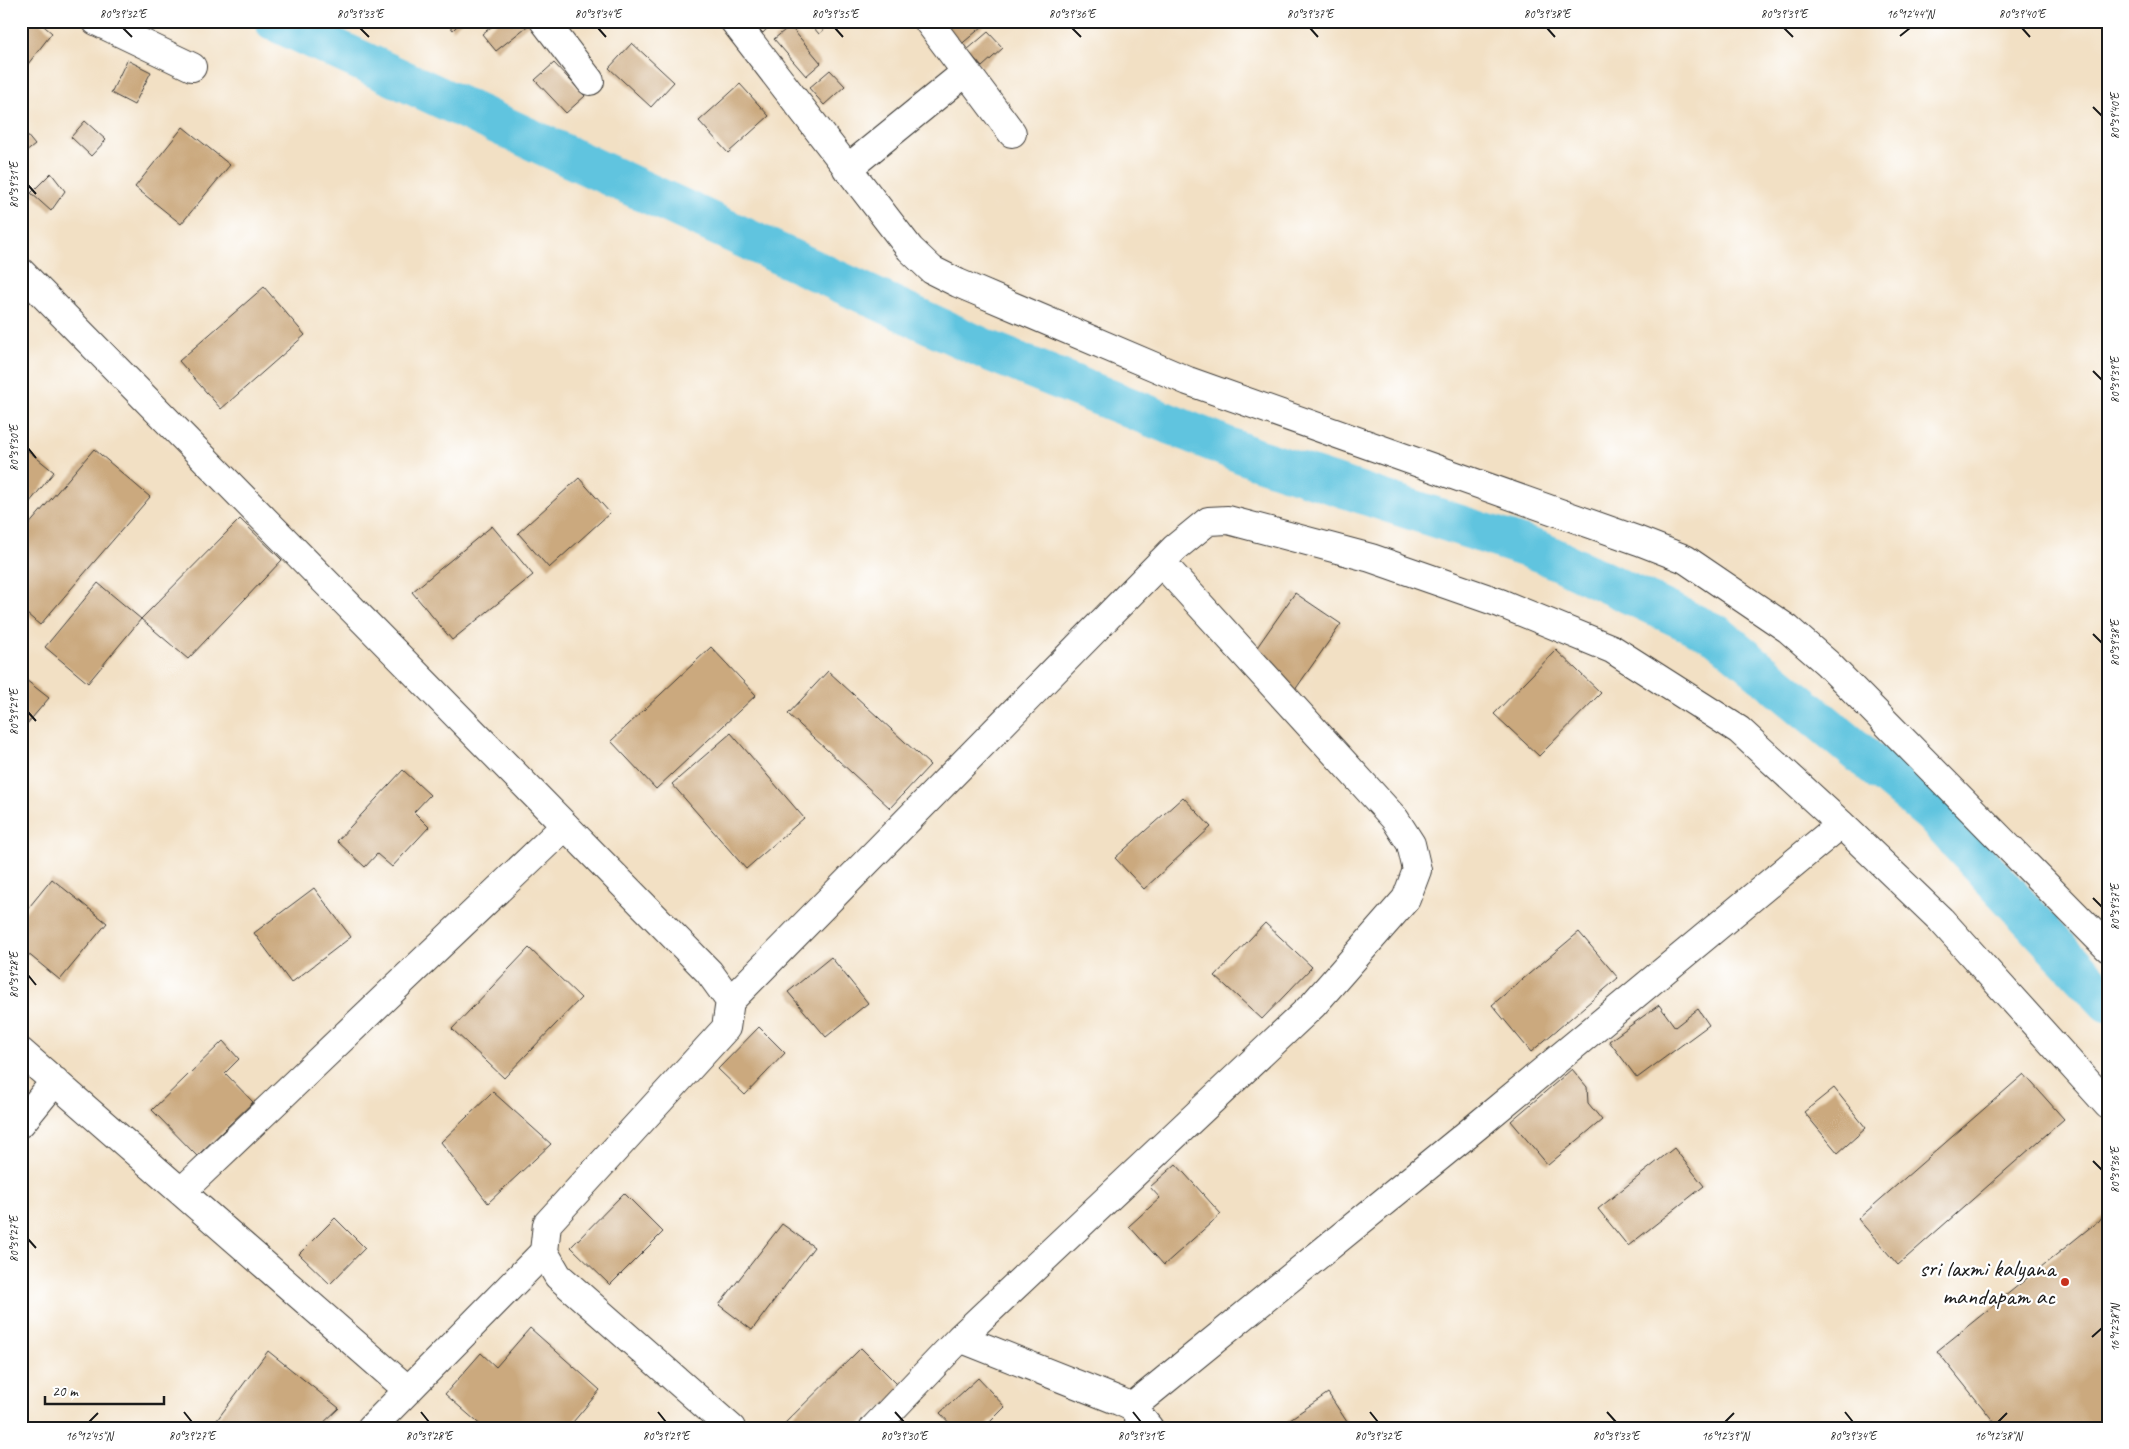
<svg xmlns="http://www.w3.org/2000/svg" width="2129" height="1449" font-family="Caveat,sans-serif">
  <rect width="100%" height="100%" fill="#fff"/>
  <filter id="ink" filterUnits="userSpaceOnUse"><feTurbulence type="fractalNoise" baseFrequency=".02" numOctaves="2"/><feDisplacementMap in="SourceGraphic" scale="10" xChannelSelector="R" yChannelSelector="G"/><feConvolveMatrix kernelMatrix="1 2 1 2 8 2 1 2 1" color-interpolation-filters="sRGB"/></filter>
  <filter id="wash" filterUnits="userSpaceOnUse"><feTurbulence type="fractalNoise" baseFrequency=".0096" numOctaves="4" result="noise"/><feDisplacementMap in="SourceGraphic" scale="20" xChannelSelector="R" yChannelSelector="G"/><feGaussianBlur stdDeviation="1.12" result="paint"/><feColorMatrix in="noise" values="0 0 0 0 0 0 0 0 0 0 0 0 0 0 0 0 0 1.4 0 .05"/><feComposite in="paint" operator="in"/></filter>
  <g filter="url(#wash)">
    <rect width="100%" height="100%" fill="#f2e0c4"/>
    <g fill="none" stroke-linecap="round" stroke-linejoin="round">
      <!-- canal -->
      <path stroke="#61c4df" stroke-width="41" d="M275 21 987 350 1254 458 1541 552 1717 635 1933 814 2108 1002"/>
    </g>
    <g id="blocks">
      <!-- building -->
      <path fill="#cba97e" d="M21 21H38L52 33 21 73Z
        M446 21H462L453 30Z
        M499 21H527L530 24 496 51 482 34Z
        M751 21H774L763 33Z
        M808 21H834L819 34Z
        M950 21H989L958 47 942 28Z
        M790 26 821 63 806 76 774 39Z
        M988 32 1003 48 982 67 967 50Z
        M632 43 674 82 651 107 609 68Z
        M127 60 151 72 134 105 111 93Z
        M554 63 585 96 566 113 535 80Z
        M830 70 845 86 824 105 809 88Z
        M740 84 769 116 728 153 699 121Z
        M85 121 106 140 91 156 71 137Z
        M183 127 230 165 181 224 135 187Z
        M21 128 35 145 21 156Z
        M51 173 65 191 51 211 31 193Z
        M264 287 305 335 221 409 179 361Z
        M21 445 54 472 21 513Z
        M94 449 150 497 40 625 21 609V534Z
        M579 478 610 513 549 568 518 533Z
        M240 519 282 560 188 659 141 619Z
        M492 526 533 575 452 640 412 592Z
        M98 583 141 619 88 683 45 647Z
        M1295 593 1341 624 1290 697 1253 653Z
        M711 647 756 695 656 789 611 741Z
        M1556 650 1601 693 1539 756 1494 714Z
        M828 671 930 765 890 808 788 714Z
        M21 676 49 698 21 731Z
        M731 733 804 818 746 869 672 784Z
        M403 770 430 795 414 812 429 827 392 867 377 854 365 867 337 841Z
        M1183 797 1211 827 1144 889 1115 858Z
        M52 879 107 923 60 980 21 948V917Z
        M314 888 351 937 291 983 254 933Z
        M1265 923 1312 967 1262 1019 1215 976Z
        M1579 932 1618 978 1531 1052 1492 1005Z
        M529 948 581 998 504 1078 452 1029Z
        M831 957 868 1003 826 1037 788 992Z
        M1659 1005 1675 1027 1698 1009 1709 1025 1637 1078 1609 1041Z
        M759 1027 785 1053 745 1095 718 1069Z
        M223 1041 239 1059 225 1073 253 1102 197 1156 152 1110Z
        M1572 1069 1587 1087 1588 1103 1602 1120 1548 1165 1511 1121Z
        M2024 1074 2064 1119 1898 1265 1858 1219Z
        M1834 1088 1866 1128 1838 1153 1804 1112Z
        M493 1092 551 1144 488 1203 441 1142Z
        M1674 1148 1704 1186 1628 1246 1598 1209Z
        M1176 1164 1221 1214 1164 1265 1129 1226 1160 1198 1150 1187Z
        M624 1193 663 1232 610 1285 571 1247Z
        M2108 1213V1428H1999L1937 1351Z
        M335 1218 365 1248 330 1284 299 1254Z
        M782 1224 814 1247 752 1330 719 1305Z
        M530 1328 600 1390 568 1428H484L445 1394 481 1353 496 1367Z
        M861 1348 908 1395 870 1414 856 1428H780Z
        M268 1351 339 1408 318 1428H225L217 1420Z
        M978 1378 1005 1407 984 1428H954L940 1413Z
        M1328 1393 1351 1428H1277Z"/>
    </g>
  </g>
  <g filter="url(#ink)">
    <use href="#blocks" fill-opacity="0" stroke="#3c3935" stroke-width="1"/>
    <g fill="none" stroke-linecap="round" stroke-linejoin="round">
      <defs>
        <path id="minor" d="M96 21 192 67
          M544 21 590 81
          M734 21 910 249 932 270 958 283 1188 381 1639 541 1685 559 1788 629 1827 663 2108 948
          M928 21 1012 133
          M847 169 966 72
          M730 1001 1175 548 1208 521 1228 520 1371 558 1500 603 1612 649 1739 730 1841 824 1941 920 2108 1105
          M21 1052 408 1390
          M21 1123 55 1081
          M182 1191 565 826
          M960 1338 1313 1005 1406 899 1417 870 1411 844 1395 819 1161 562
          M1132 1407 1477 1126 1841 824
          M371 1428 544 1252
          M874 1428 960 1338 1119 1401 1132 1407 1149 1428"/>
        <path id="major" d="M21 272 709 972 730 1001 726 1028 547 1224 544 1252 558 1276 731 1428"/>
      </defs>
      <!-- minor casing -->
      <use href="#minor" stroke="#3c3935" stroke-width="30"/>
      <!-- major casing -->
      <use href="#major" stroke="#3c3935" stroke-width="30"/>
      <!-- minor -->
      <use href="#minor" stroke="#fff" stroke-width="28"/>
      <!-- major -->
      <use href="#major" stroke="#fff" stroke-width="28"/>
    </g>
  </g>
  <!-- ticks -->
  <path fill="none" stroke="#1c1c1c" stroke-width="2" d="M123 28 132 37M360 28 369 37M598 28 606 37M835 28 843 37M1072 28 1081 37M1310 28 1318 37M1547 28 1555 37M1784 28 1793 37M2022 28 2030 37M1900 36 1910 28M2093 107 2102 116M28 185 36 194M2093 371 2102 380M28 448 36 458M2093 634 2102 643M28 712 36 721M2093 898 2102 907M28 975 36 985M2093 1161 2102 1170M28 1239 36 1248M2092 1337 2102 1328M184 1412 192 1422M421 1412 429 1422M658 1412 666 1422M895 1412 904 1422M1133 1412 1141 1422M1370 1412 1378 1422M1607 1412 1616 1422M1845 1412 1853 1422M89 1422 98 1413M1725 1422 1734 1413M1998 1422 2007 1413"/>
  <!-- markers -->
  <circle fill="#c8321e" stroke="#fff" stroke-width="2" cx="2065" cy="1282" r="5"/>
  <g text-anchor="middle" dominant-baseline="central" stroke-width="4.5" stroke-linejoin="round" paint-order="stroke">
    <!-- poi labels -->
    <g font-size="24" fill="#1c1c1c" stroke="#fff" text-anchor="end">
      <text x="2055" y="1268">sri laxmi kalyana<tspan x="2055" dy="28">mandapam ac</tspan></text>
    </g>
  </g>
  <!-- margin -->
  <rect width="2129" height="1449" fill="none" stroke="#fff" stroke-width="55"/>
  <!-- scale -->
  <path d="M45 1396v8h119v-8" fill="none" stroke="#1c1c1c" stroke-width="2.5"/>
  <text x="52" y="1396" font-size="15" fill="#1c1c1c" stroke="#ffffff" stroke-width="4" paint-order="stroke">20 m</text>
  <rect x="28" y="28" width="2074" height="1394" fill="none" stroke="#1c1c1c" stroke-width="2"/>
  <g font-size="12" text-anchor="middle" fill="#1c1c1c">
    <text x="123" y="18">80°39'32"E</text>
    <text x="360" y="18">80°39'33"E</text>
    <text x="598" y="18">80°39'34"E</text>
    <text x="835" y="18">80°39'35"E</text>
    <text x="1072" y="18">80°39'36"E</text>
    <text x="1310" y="18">80°39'37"E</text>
    <text x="1547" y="18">80°39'38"E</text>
    <text x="1784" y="18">80°39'39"E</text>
    <text x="1910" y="18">16°12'44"N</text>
    <text x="2022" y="18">80°39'40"E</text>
    <text transform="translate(2115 116) rotate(-90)" y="4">80°39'40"E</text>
    <text transform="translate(14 185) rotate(-90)" y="4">80°39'31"E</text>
    <text transform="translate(2115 380) rotate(-90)" y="4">80°39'39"E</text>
    <text transform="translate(14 448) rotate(-90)" y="4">80°39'30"E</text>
    <text transform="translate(2115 643) rotate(-90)" y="4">80°39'38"E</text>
    <text transform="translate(14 712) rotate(-90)" y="4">80°39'29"E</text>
    <text transform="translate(2115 907) rotate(-90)" y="4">80°39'37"E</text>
    <text transform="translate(14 975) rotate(-90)" y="4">80°39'28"E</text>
    <text transform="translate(2115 1170) rotate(-90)" y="4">80°39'36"E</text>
    <text transform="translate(14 1239) rotate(-90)" y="4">80°39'27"E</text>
    <text transform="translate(2115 1328) rotate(-90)" y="4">16°12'38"N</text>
    <text x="89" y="1440">16°12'45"N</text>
    <text x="192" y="1440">80°39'27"E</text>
    <text x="429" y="1440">80°39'28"E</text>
    <text x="666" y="1440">80°39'29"E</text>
    <text x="904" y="1440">80°39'30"E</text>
    <text x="1141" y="1440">80°39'31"E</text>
    <text x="1378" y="1440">80°39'32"E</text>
    <text x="1616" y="1440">80°39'33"E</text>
    <text x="1725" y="1440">16°12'39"N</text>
    <text x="1853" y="1440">80°39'34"E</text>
    <text x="1998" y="1440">16°12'38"N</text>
  </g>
</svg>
